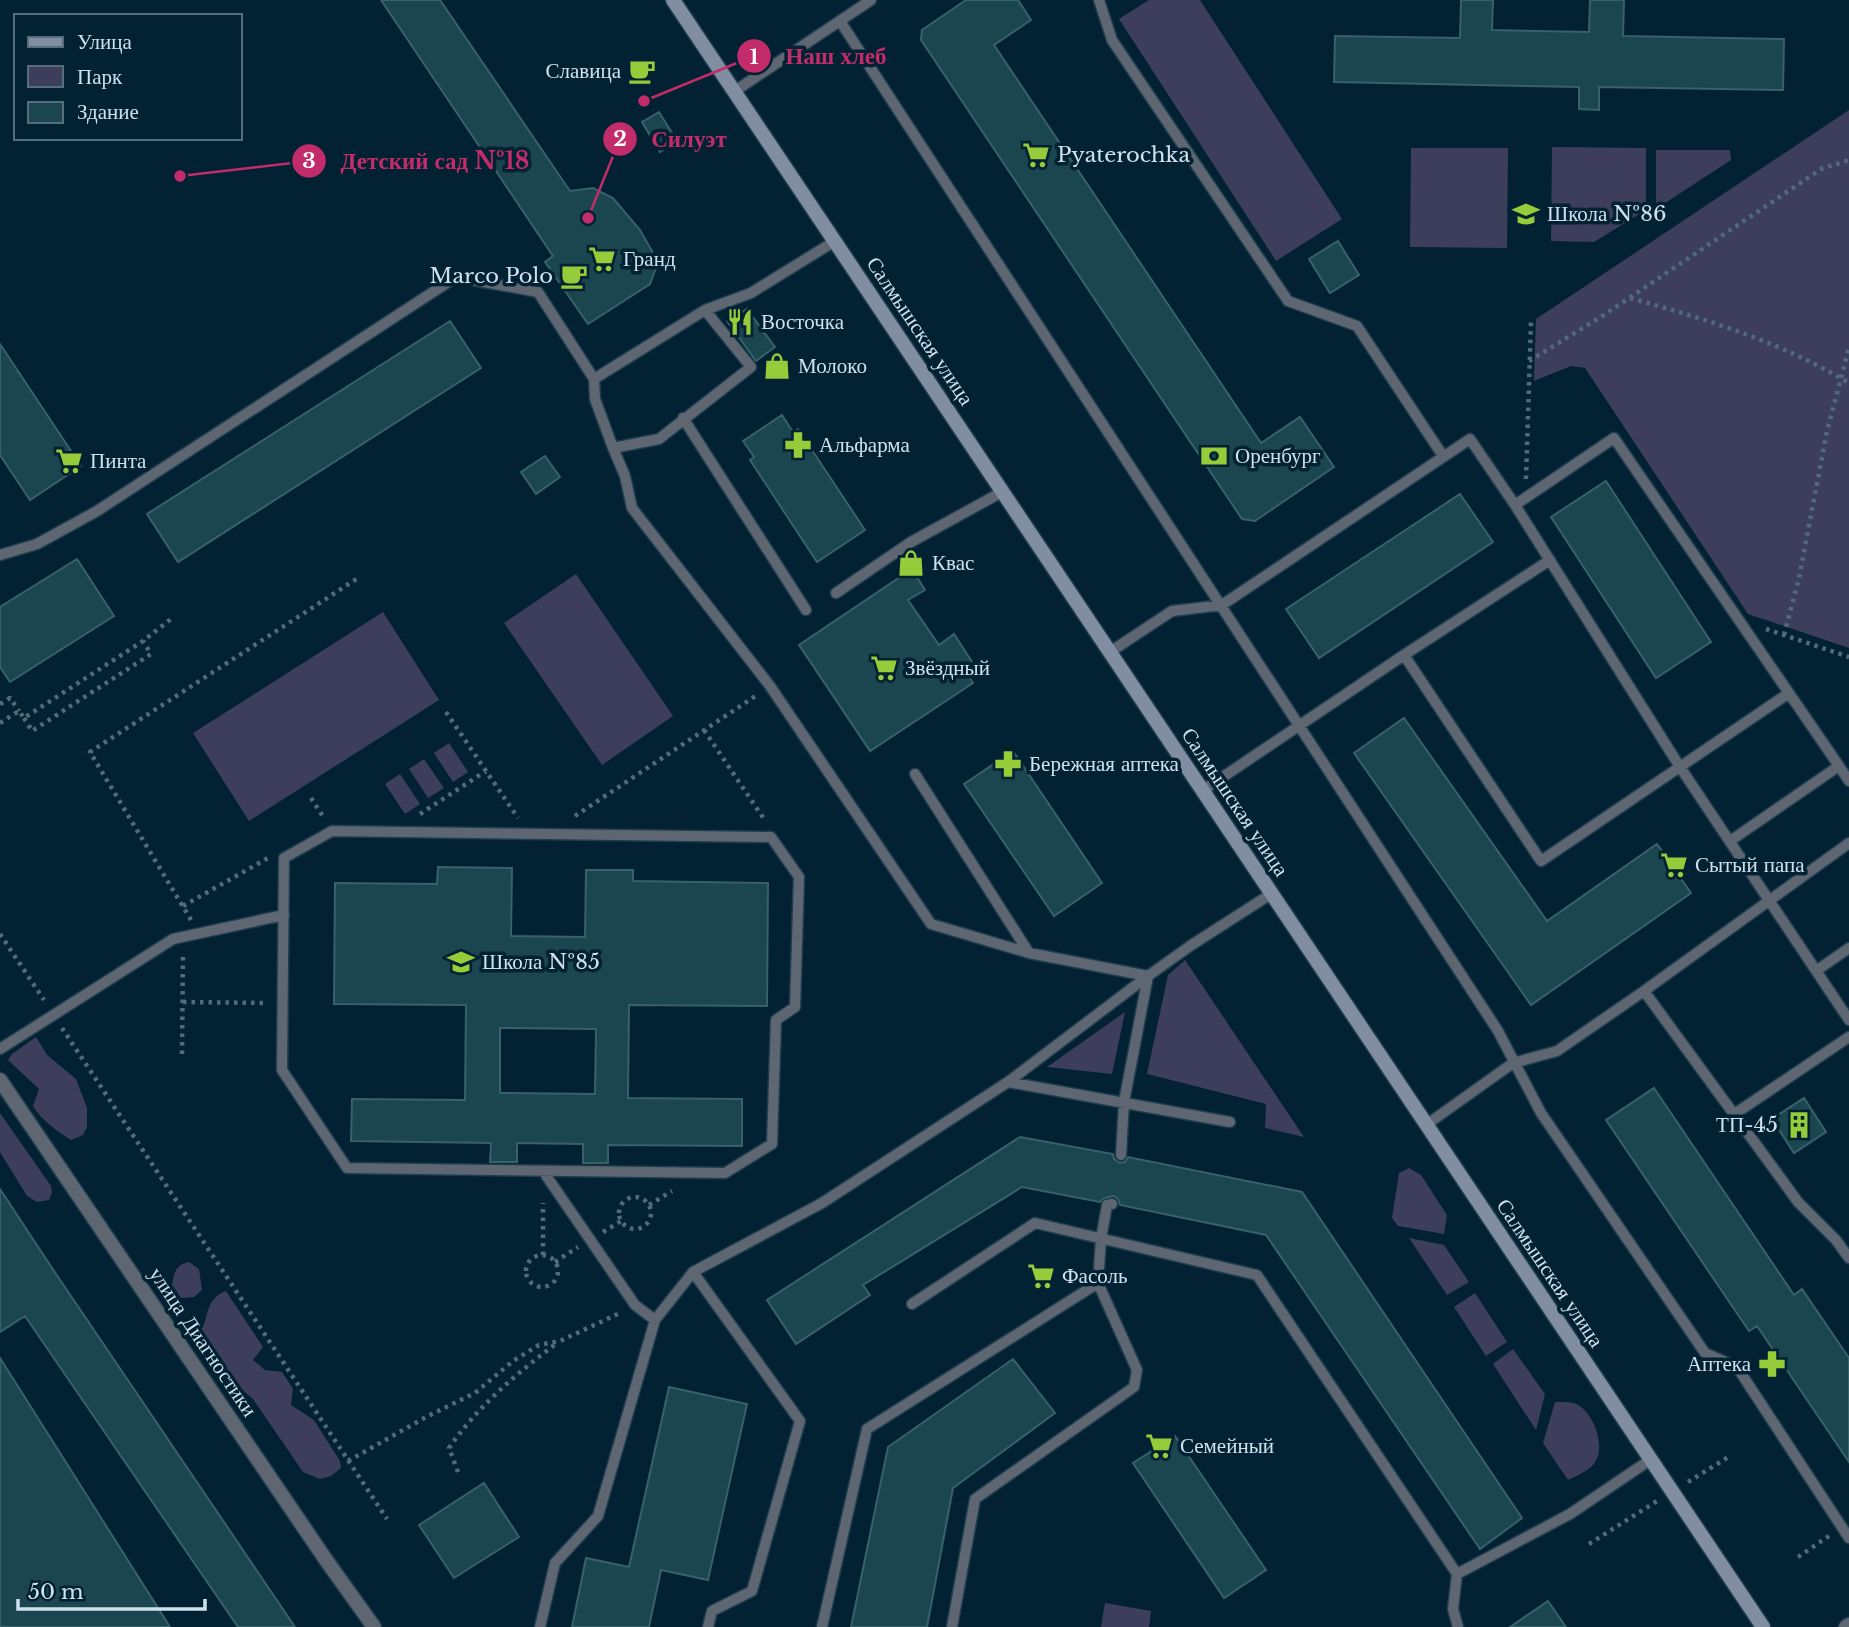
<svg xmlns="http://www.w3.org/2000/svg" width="1849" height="1627" font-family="'Libre Baskerville',serif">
  <rect width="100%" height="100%" fill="#022233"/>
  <!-- green -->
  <path fill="#3c3e5c" d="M1149 0H1200L1342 219 1276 261 1119 19Z
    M1849 110V648L1748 614 1585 368 1571 366 1534 381 1536 319Z
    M1552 147 1646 148V210L1594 242 1551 241Z
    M1411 148H1508L1507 248 1410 247Z
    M1656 150H1730L1731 160 1656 209Z
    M576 574 673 716 602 765 504 623Z
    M383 612 439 700 249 821 193 733Z
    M449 743 468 772 453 782 434 753Z
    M424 759 444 788 428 798 409 769Z
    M400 774 420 804 405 814 385 784Z
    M1185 960 1304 1137 1265 1128 1266 1104 1147 1074 1168 975Z
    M1125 1012 1112 1074 1047 1067Z
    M36 1037 47 1055 76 1079 87 1108V1127L83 1135 71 1140C57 1131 42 1121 33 1106L39 1089 8 1060 12 1054Z
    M0 1113 51 1186 52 1193 49 1200 37 1202 27 1196 0 1152Z
    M1409 1168 1421 1175 1447 1215 1444 1234 1398 1226 1392 1218 1399 1173Z
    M1409 1238 1444 1245 1469 1282 1447 1295Z
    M189 1262 199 1269 202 1290 194 1297 181 1298 172 1285C174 1273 175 1265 189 1262Z
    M226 1291 263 1347 253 1360 265 1370 282 1372 293 1389 291 1405 314 1420 340 1461 341 1468 331 1476 320 1479 303 1472 253 1399 214 1366 191 1335V1330L204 1325C209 1308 209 1298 226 1291Z
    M1475 1293 1507 1342 1486 1356 1454 1307Z
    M1513 1349 1545 1394 1536 1430 1493 1364Z
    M1555 1402C1564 1402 1574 1401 1581 1407 1596 1418 1607 1452 1592 1466 1586 1472 1576 1476 1568 1480L1543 1443Z
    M1105 1603 1151 1611 1149 1627H1101Z"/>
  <!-- building -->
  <path fill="#1b4650" stroke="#37616b" stroke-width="2" fill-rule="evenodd" d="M381 0H440L570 191 593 188 613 198 640 230 652 251 656 268 650 284 588 324 545 262 553 256Z
    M966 0H1018L1031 20 994 45 1261 443 1300 417 1334 467 1255 521 1242 519 921 40 922 30Z
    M1461 0H1493L1492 30 1589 32 1590 0H1624L1623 36 1784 39 1783 90 1599 87V110L1579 109V87L1334 82 1335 36 1460 38Z
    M659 112 677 141 660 152 642 122Z
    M1338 241 1359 275 1330 293 1309 259Z
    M747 309 775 347 756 361 727 321Z
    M450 321 481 368 178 562 147 514Z
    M0 344 81 466 30 500 0 455Z
    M782 415 793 432 798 429 865 530 817 562 750 460 754 457 743 441Z
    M545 456 560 477 536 494 521 472Z
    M1606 481 1711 642 1656 678 1551 517Z
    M1460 494 1493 542 1319 658 1286 609Z
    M77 559 114 616 10 682 0 667V607Z
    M912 569 925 590 908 600 939 645 954 634 974 665 965 671 973 683 870 751 799 645Z
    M1404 718 1547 921 1657 844 1691 893 1531 1005 1354 753Z
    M1013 751 1102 883 1054 916 964 784Z
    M438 867 512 868 511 936 585 937 586 870H633V881L768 883 767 1006 629 1005 628 1098 742 1099V1146L608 1145V1163H583V1144L517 1143V1162H490L491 1143 351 1141 352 1099 465 1100 466 1005 334 1004 335 883 437 884ZM500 1028 596 1029 595 1094 500 1093Z
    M1654 1088 1794 1295 1802 1289 1849 1358V1462L1757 1326 1749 1331 1606 1120Z
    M1804 1098 1826 1132 1794 1153 1772 1119Z
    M1020 1137 1113 1154 1114 1159 1120 1163 1125 1162 1128 1157 1302 1192 1522 1518 1480 1549 1266 1235 1120 1205 1118 1199 1114 1196 1105 1198 1100 1202 1022 1187 863 1285 870 1295 796 1344 767 1300Z
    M0 1189 54 1271 295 1627H238L25 1316 0 1332Z
    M0 1358 170 1627H0Z
    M1013 1359 1055 1413 953 1488 927 1627H851L888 1447Z
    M669 1387 747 1404 708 1580 661 1570 649 1627H572L586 1558 629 1567Z
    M1175 1436 1266 1570 1224 1598 1133 1463Z
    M484 1483 519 1537 454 1578 419 1525Z
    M1548 1601 1566 1627H1510Z"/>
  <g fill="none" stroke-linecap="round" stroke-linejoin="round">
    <defs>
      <path id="service" d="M1099 0 1112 40 1288 301 1357 326 1443 456
        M840 21 1498 1031 1541 1113 1705 1353 1737 1367 1849 1538
        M735 91 871 0
        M594 379 705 310 751 293 835 241
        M683 418 806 610
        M613 448 625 476 632 508 770 686 931 924 1029 953 1148 976
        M1515 505 1614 438 1839 766 1730 841
        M0 555 37 544 97 511 456 277 538 292 594 379 595 399 613 448 659 439 751 367 705 310
        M836 593 911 542 1002 492
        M1110 652 1172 611 1222 605 1470 439 1515 505 1680 767 1849 1020
        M1404 655 1541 861 1789 693
        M1839 766 1849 781
        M915 774 1029 953
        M1202 791 1404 655 1550 560
        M332 831 771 837 799 877 795 1007 776 1020 772 1144 725 1173 347 1168 282 1070 284 858Z
        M1816 971 1849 948
        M1644 991 1849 843
        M0 1049 173 939 284 915
        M1008 1082 1148 976
        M1733 1115 1849 1037
        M1426 1125 1513 1063 1557 1051 1644 991 1798 1202 1836 1240 1849 1258
        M1121 1155 1124 1102 1148 976 1190 946 1271 894
        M543 1171 635 1305 655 1320
        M693 1272 800 1421 752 1591 712 1611 708 1627
        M912 1304 1035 1223 1257 1275 1457 1574 1570 1514 1650 1460
        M1457 1574 1453 1609 1458 1627
        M540 1627 555 1563 598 1516 655 1320 693 1272 822 1203 1008 1082 1230 1122
        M822 1627 867 1429 1098 1283 1101 1239 1107 1205 1112 1204
        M952 1627 975 1499 1134 1387 1137 1370 1098 1283"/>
      <path id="minor" d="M0 1080 326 1560 374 1627"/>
      <path id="tertiary" d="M1846 1627 1849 1625"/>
      <path id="secondary" d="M673 0 1763 1627"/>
    </defs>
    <!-- service casing -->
    <use href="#service" stroke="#1f3d4d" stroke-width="13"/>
    <!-- minor casing -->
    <use href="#minor" stroke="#1f3d4d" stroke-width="17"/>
    <!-- tertiary casing -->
    <use href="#tertiary" stroke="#1f3d4d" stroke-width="17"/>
    <!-- secondary casing -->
    <use href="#secondary" stroke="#1f3d4d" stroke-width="17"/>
    <!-- path -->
    <path stroke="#506b7a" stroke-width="4.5" stroke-dasharray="3.5 5" stroke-linecap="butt" d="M1630 298C1706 319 1781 342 1849 383
      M1529 361 1604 315 1821 169 1849 160
      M1526 479 1531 322
      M1766 629 1849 657
      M1784 635 1799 578 1827 431 1849 348
      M0 704 10 698 19 711
      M446 712 518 818
      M24 718 32 731 151 654 143 641
      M0 723 19 711 24 718 143 641 171 619
      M704 730 764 819
      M311 798 324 818
      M420 814 486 771
      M575 816 757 695
      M183 906 268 858
      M191 920 90 752 358 578
      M0 934 44 1000
      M183 1002 266 1003
      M62 1028 387 1519
      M182 1054 183 955
      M619 1213a16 16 0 1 1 32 0a16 16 0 1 1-32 0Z
      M649 1205 672 1191
      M603 1232 621 1221
      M526 1271a16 16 0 1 1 32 0a16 16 0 1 1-32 0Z
      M543 1255V1203
      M555 1262 578 1247
      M348 1461 428 1416 475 1393 513 1361 539 1345 560 1341 622 1312
      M458 1472 449 1448C477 1407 517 1373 557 1343
      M1688 1482 1730 1456
      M1589 1544 1657 1501
      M1798 1557 1829 1536"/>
    <!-- service -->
    <use href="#service" stroke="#5e6672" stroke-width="10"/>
    <!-- minor -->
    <use href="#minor" stroke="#5e6672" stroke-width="14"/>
    <!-- tertiary -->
    <use href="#tertiary" stroke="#5e6672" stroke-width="14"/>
    <!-- secondary -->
    <use href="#secondary" stroke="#818ea2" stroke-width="14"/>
  </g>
  <!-- icons -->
  <defs>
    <symbol id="cafe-bare" viewBox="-9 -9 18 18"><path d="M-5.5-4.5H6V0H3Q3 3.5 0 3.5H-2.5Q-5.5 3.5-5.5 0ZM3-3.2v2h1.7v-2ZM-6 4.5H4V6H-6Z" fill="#96cc39" stroke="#022233" stroke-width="2.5" paint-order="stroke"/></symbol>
    <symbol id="supermarket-bare" viewBox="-9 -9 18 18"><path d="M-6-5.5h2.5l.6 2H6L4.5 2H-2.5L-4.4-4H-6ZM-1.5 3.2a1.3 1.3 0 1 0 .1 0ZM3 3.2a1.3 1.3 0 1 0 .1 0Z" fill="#96cc39" stroke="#022233" stroke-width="2.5" paint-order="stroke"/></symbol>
    <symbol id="school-bare" viewBox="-9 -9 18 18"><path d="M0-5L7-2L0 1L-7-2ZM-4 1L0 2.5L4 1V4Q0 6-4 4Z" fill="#96cc39" stroke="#022233" stroke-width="2.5" paint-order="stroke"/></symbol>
    <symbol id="restaurant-bare" viewBox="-9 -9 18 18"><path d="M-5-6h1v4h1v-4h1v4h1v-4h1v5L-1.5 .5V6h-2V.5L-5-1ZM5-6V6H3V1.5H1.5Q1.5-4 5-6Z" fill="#96cc39" stroke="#022233" stroke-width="2.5" paint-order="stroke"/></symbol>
    <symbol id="shop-bare" viewBox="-9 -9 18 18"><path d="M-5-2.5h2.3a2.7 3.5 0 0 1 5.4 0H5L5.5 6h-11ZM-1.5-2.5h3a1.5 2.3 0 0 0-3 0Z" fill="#96cc39" stroke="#022233" stroke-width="2.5" paint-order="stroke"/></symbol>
    <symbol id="pharmacy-bare" viewBox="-9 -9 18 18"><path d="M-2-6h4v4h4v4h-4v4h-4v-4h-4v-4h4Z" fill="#96cc39" stroke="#022233" stroke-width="2.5" paint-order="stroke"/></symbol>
    <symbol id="bank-bare" viewBox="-9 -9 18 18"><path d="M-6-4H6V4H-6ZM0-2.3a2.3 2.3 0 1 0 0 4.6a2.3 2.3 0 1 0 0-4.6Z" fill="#96cc39" stroke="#022233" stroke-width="2.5" paint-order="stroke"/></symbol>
    <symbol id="building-bare" viewBox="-9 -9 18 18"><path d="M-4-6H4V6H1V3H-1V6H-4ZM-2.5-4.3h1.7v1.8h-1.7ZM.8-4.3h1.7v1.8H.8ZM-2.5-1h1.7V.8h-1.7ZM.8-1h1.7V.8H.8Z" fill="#96cc39" stroke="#022233" stroke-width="2.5" paint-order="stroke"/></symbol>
  </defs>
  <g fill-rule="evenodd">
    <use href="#cafe-bare" x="623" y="52" width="38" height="38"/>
    <use href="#supermarket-bare" x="1017" y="136" width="38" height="38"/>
    <use href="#school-bare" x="1507" y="195" width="38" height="38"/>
    <use href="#supermarket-bare" x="583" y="240" width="38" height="38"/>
    <use href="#cafe-bare" x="555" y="257" width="38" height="38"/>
    <use href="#restaurant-bare" x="721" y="303" width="38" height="38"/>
    <use href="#shop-bare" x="758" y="347" width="38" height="38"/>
    <use href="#pharmacy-bare" x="779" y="426" width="38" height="38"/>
    <use href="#bank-bare" x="1195" y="437" width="38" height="38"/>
    <use href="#supermarket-bare" x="50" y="442" width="38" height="38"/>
    <use href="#shop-bare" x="892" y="544" width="38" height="38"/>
    <use href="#supermarket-bare" x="865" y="649" width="38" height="38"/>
    <use href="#pharmacy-bare" x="989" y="745" width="38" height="38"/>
    <use href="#supermarket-bare" x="1655" y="846" width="38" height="38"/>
    <use href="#school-bare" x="442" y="943" width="38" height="38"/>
    <use href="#building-bare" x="1780" y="1106" width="38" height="38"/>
    <use href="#supermarket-bare" x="1022" y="1257" width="38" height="38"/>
    <use href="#pharmacy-bare" x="1753" y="1345" width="38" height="38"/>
    <use href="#supermarket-bare" x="1140" y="1427" width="38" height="38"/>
  </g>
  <g text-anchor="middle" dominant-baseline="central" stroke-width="7" stroke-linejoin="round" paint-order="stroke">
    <!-- poi labels -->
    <g font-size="21" fill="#cfe1ed" stroke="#022233" text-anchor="start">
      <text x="621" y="71" text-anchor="end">Славица</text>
      <text x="1057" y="155">Pyaterochka</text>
      <text x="1547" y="214">Школа №86</text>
      <text x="623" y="259">Гранд</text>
      <text x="553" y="276" text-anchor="end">Marco Polo</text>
      <text x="761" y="322">Восточка</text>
      <text x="798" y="366">Молоко</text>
      <text x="819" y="445">Альфарма</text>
      <text x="1235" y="456">Оренбург</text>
      <text x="90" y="461">Пинта</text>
      <text x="932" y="563">Квас</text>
      <text x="905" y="668">Звёздный</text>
      <text x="1029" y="764">Бережная аптека</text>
      <text x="1695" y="865">Сытый папа</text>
      <text x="482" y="962">Школа №85</text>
      <text x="1778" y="1125" text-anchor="end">ТП-45</text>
      <text x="1062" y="1276">Фасоль</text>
      <text x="1751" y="1364" text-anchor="end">Аптека</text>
      <text x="1180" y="1446">Семейный</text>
    </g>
    <!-- street labels -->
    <g font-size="21" fill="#cfe1ed" stroke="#022233">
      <text transform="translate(920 331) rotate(56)">Салмышская улица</text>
      <text transform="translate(1235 802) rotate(56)">Салмышская улица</text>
      <text transform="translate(1550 1273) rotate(56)">Салмышская улица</text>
      <text transform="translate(203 1342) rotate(56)">улица Диагностики</text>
    </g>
  </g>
  <!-- callouts -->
  <path fill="none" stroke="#c32c6a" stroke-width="2.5" d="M644 101L754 56M588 218L620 139M180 176L309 161"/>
  <g fill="#c32c6a" stroke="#022233" stroke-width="2.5">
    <circle cx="644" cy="101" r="7"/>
    <circle cx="588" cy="218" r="7"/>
    <circle cx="180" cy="176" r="7"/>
    <circle cx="754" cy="56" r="18"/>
    <circle cx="620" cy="139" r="18"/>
    <circle cx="309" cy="161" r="18"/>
  </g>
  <g font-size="21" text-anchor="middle" font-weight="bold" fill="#fff">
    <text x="754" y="64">1</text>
    <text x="620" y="146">2</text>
    <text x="309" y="168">3</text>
  </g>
  <g font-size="23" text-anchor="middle" font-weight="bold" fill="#c32c6a" stroke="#022233" stroke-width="7" stroke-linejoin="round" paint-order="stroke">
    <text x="836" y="64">Наш хлеб</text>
    <text x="689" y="147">Силуэт</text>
    <text x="435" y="169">Детский сад №18</text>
  </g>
  <!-- legend -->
  <rect x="14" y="14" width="228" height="126" fill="#022233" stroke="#546e7d" stroke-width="2"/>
  <rect x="28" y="37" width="35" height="10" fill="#818ea2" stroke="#546e7d" stroke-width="2"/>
  <text x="77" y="49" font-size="21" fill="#cfe1ed">Улица</text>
  <rect x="28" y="66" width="35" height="21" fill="#3c3e5c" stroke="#546e7d" stroke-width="2"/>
  <text x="77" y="84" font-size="21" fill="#cfe1ed">Парк</text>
  <rect x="28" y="102" width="35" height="21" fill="#1b4650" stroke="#546e7d" stroke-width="2"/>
  <text x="77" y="119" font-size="21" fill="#cfe1ed">Здание</text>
  <!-- scale -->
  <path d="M18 1599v10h187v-10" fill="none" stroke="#cfe1ed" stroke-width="3.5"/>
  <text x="28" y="1599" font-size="21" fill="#cfe1ed" stroke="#022233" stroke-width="5" paint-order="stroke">50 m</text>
</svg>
